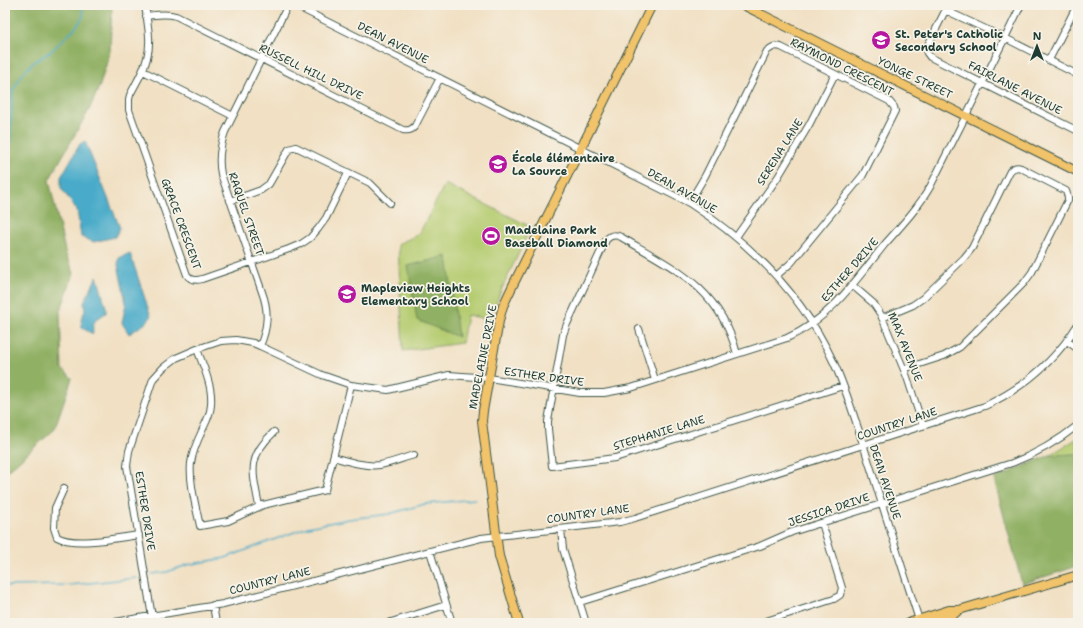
<svg xmlns="http://www.w3.org/2000/svg" width="1083" height="628" font-family="'Shantell Sans',sans-serif">
  <rect width="100%" height="100%" fill="#f7f3e8"/>
  <filter id="ink" filterUnits="userSpaceOnUse"><feTurbulence type="fractalNoise" baseFrequency=".025" numOctaves="2"/><feDisplacementMap in="SourceGraphic" scale="8" xChannelSelector="R" yChannelSelector="G"/><feConvolveMatrix kernelMatrix="1 2 1 2 8 2 1 2 1" color-interpolation-filters="sRGB"/></filter>
  <filter id="wash" filterUnits="userSpaceOnUse"><feTurbulence type="fractalNoise" baseFrequency=".012" numOctaves="4" result="noise"/><feDisplacementMap in="SourceGraphic" scale="16" xChannelSelector="R" yChannelSelector="G"/><feGaussianBlur stdDeviation="0.9" result="paint"/><feColorMatrix in="noise" values="0 0 0 0 0 0 0 0 0 0 0 0 0 0 0 0 0 1.4 0 .05"/><feComposite in="paint" operator="in"/></filter>
  <g filter="url(#wash)">
    <rect width="100%" height="100%" fill="#f1e0c3"/>
    <!-- green -->
    <path fill="#b5cc71" stroke="#6a8452" d="M445 184 531 227 499 295 491 320 467 315 462 343 403 351 398 244 419 234Z
      M1078 438V454L1050 455Z"/>
    <!-- forest -->
    <path fill="#90b063" stroke="#58764c" d="M5 5H112L110 52 100 85 89 110 49 180 66 255 74 273 60 312 62 369 72 378 54 430 5 473Z
      M447 256 458 337 417 320 408 266Z
      M1078 454V566L1022 584 994 479 1050 455Z"/>
    <!-- water -->
    <path fill="#4aabc9" stroke="#34747e" d="M85 141 120 228 115 237 94 242 81 237 77 210 61 188V177L80 144Z
      M130 253 151 317 146 323 129 334 122 323 126 303 118 265 119 258Z
      M97 276 106 307V313C95 320 92 321 93 334L82 328 81 319 85 311 84 302Z"/>
    <g fill="none" stroke-linecap="round" stroke-linejoin="round">
      <!-- stream -->
      <path stroke="#4aabc9" stroke-width="1.5" d="M5 220 7 158 10 143 13 90 22 74 34 62 50 52 76 27 83 17 82 5
        M152 574 167 572 187 565 225 558 308 527 349 519 389 514 425 504 475 499
        M5 586 70 585 137 578"/>
    </g>
  </g>
  <g filter="url(#ink)">
    <g fill="none" stroke-linecap="round" stroke-linejoin="round">
      <defs>
        <path id="minor" d="M145 5C147 22 152 41 147 58 144 71 136 83 130 95L129 99V110L187 275C191 280 195 281 202 279L289 249 301 244 310 238 318 229 326 218 348 173
          M294 5 689 203C751 243 803 296 834 363 850 398 860 436 872 472 887 521 903 570 919 620
          M948 5 926 49 927 53 930 57 1078 131
          M945 10 1005 38 1078 75
          M146 16C157 15 166 13 176 16L403 130C408 131 412 130 415 126L440 78
          M1049 60 1077 5
          M143 71 233 116
          M230 201 261 190 269 184 289 149 296 147 370 183 390 203
          M689 203 705 176 767 51C772 47 775 45 781 47L889 101 894 107 895 111 863 175 791 263 776 276
          M736 237 778 177 809 125 835 74
          M852 285 873 303 881 315 907 377 923 426
          M882 318 913 305 923 298 964 258 972 248 1010 171C1013 168 1016 166 1021 168L1066 191 1068 197V200L1032 272 1024 283 960 347 944 356 904 369
          M639 329 655 380
          M1067 341 1078 349
          M260 346C268 327 269 311 262 292L221 174C218 159 220 146 225 132L288 5
          M197 349C205 371 218 396 207 420 201 434 193 447 191 463 189 482 196 507 200 526L228 521 263 505 325 490 351 385
          M737 354C720 288 675 269 621 237 615 234 610 235 606 240L567 324 563 335 548 421V429L552 466 615 458 843 386
          M333 457C348 461 365 467 380 465 392 463 403 458 414 455
          M64 488 55 508 54 528 57 537C75 547 118 538 139 535
          M259 506C253 473 246 458 274 432
          M561 529 563 549 586 623
          M430 551 452 623
          M580 602 760 546 792 532 1012 463C1036 454 1058 441 1078 425
          M213 605 216 623
          M109 623 223 604 481 538 620 522 635 518 985 406C1023 388 1056 360 1078 324
          M153 623 127 466 129 451 153 379 163 368 176 358 197 349 221 341 236 340 253 343 260 346 322 375 351 385 388 390 449 375 489 378 580 393H604L631 388 787 338C830 319 856 280 885 244 901 226 918 208 930 187L1005 38 1021 5
          M388 623 446 605
          M760 623 834 599 840 595 842 588 822 523"/>
        <path id="major" d="M743 5 1078 172
          M519 623 499 556 482 421 483 411 499 321 503 306 513 285 652 5
          M908 623 949 610H959L1078 575
          M930 623 952 616 959 610"/>
      </defs>
      <!-- minor casing -->
      <use href="#minor" stroke="#3e5549" stroke-width="8"/>
      <!-- major casing -->
      <use href="#major" stroke="#3e5549" stroke-width="10"/>
      <!-- minor -->
      <use href="#minor" stroke="#fff" stroke-width="6"/>
      <!-- major -->
      <use href="#major" stroke="#f1c36a" stroke-width="8"/>
    </g>
  </g>
  <!-- icons -->
  <defs>
    <symbol id="school-disc" viewBox="-11 -11 22 22"><circle r="9.5" fill="#b5179e" stroke="#f7f3e8"/><path d="M0-5L7-2L0 1L-7-2ZM-4 1L0 2.5L4 1V4Q0 6-4 4Z" fill="#fff"/></symbol>
    <symbol id="stadium-disc" viewBox="-11 -11 22 22"><circle r="9.5" fill="#b5179e" stroke="#f7f3e8"/><path d="M0-5a6.5 5 0 1 0 0 10a6.5 5 0 1 0 0-10ZM-3.5-1.8h7v3.6h-7Z" fill="#fff"/></symbol>
  </defs>
  <g fill-rule="evenodd">
    <use href="#school-disc" x="870" y="29" width="22" height="22"/>
    <use href="#school-disc" x="487" y="153" width="22" height="22"/>
    <use href="#stadium-disc" x="480" y="225" width="22" height="22"/>
    <use href="#school-disc" x="336" y="283" width="22" height="22"/>
  </g>
  <g text-anchor="middle" dominant-baseline="central" stroke-width="3.5" stroke-linejoin="round" paint-order="stroke">
    <!-- poi labels -->
    <g font-size="11" font-weight="bold" fill="#1f3d34" stroke="#f7f3e8" text-anchor="start">
      <text x="895" y="34">St. Peter's Catholic<tspan x="895" dy="13">Secondary School</tspan></text>
      <text x="512" y="158">École élémentaire<tspan x="512" dy="13">La Source</tspan></text>
      <text x="505" y="230">Madelaine Park<tspan x="505" dy="13">Baseball Diamond</tspan></text>
      <text x="361" y="288">Mapleview Heights<tspan x="361" dy="13">Elementary School</tspan></text>
    </g>
    <!-- street labels -->
    <g font-size="11" fill="#1f3d34" stroke="#f7f3e8">
      <text transform="translate(393 43) rotate(27)">DEAN AVENUE</text>
      <text transform="translate(842 67) rotate(27)">RAYMOND CRESCENT</text>
      <text transform="translate(311 72) rotate(26)">RUSSELL HILL DRIVE</text>
      <text transform="translate(915 78) rotate(26)">YONGE STREET</text>
      <text transform="translate(1015 88) rotate(27)">FAIRLANE AVENUE</text>
      <text transform="translate(780 152) rotate(-58)">SERENA LANE</text>
      <text transform="translate(682 191) rotate(30)">DEAN AVENUE</text>
      <text transform="translate(246 214) rotate(71)">RAQUEL STREET</text>
      <text transform="translate(181 224) rotate(70)">GRACE CRESCENT</text>
      <text transform="translate(850 270) rotate(-49)">ESTHER DRIVE</text>
      <text transform="translate(905 347) rotate(68)">MAX AVENUE</text>
      <text transform="translate(483 357) rotate(-79)">MADELAINE DRIVE</text>
      <text transform="translate(544 377) rotate(8)">ESTHER DRIVE</text>
      <text transform="translate(897 424) rotate(-18)">COUNTRY LANE</text>
      <text transform="translate(659 433) rotate(-17)">STEPHANIE LANE</text>
      <text transform="translate(885 482) rotate(72)">DEAN AVENUE</text>
      <text transform="translate(829 510) rotate(-18)">JESSICA DRIVE</text>
      <text transform="translate(145 511) rotate(81)">ESTHER DRIVE</text>
      <text transform="translate(588 514) rotate(-8)">COUNTRY LANE</text>
      <text transform="translate(270 581) rotate(-14)">COUNTRY LANE</text>
    </g>
  </g>
  <!-- margin -->
  <rect width="1083" height="628" fill="none" stroke="#f7f3e8" stroke-width="20"/>
  <!-- north arrow -->
  <g transform="translate(1037 46)" stroke="#f7f3e8" stroke-width="3" paint-order="stroke">
  <path d="M0-3L7 15L0 10L-7 15Z" fill="#1f3d34"/>
  <text y="-6" font-size="11" font-weight="bold" text-anchor="middle" fill="#1f3d34">N</text>
  </g>
</svg>
